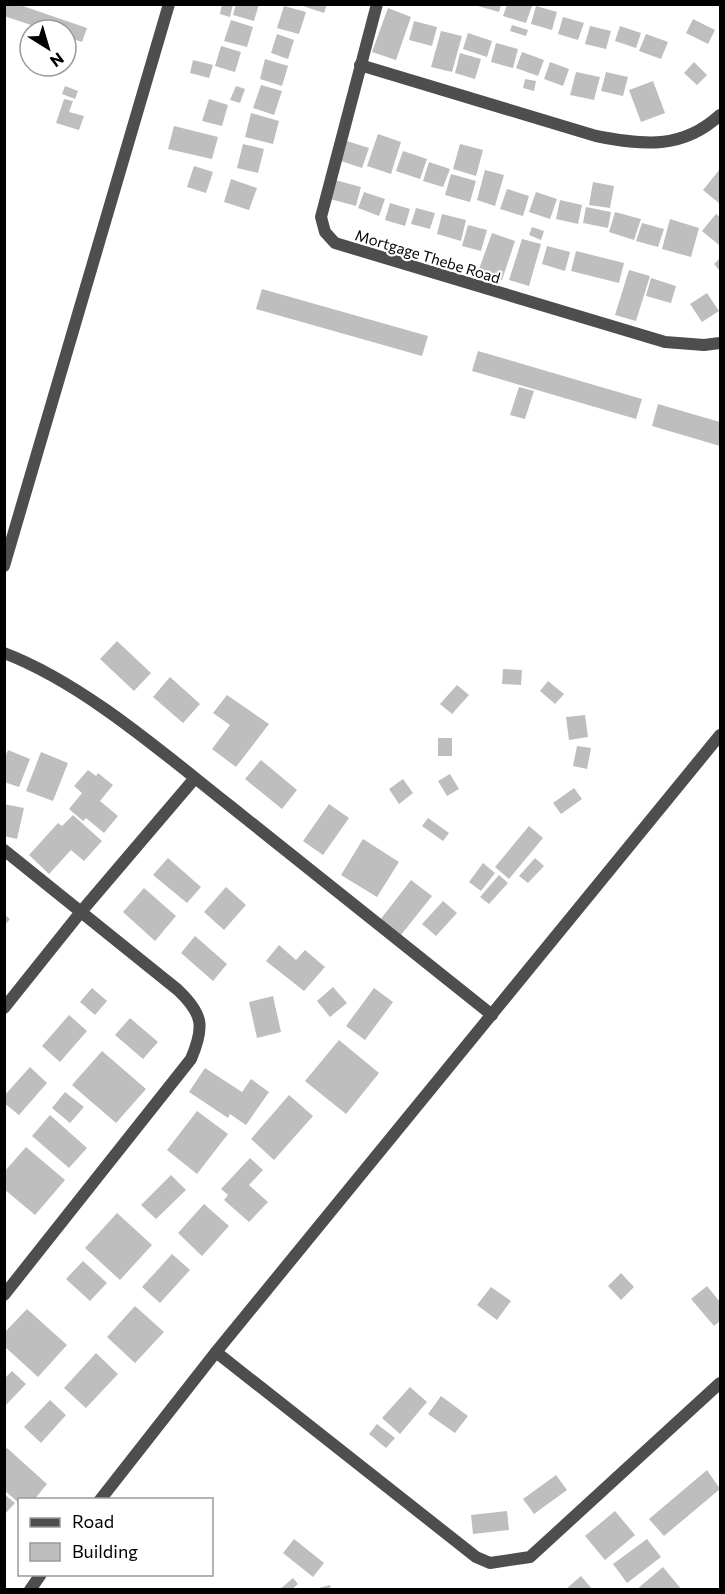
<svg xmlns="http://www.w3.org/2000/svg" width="725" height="1594" font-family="Commissioner,sans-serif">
  <rect width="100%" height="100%" fill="#fff"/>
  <!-- building -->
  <path fill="#bebebe" d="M4 4H17L87 28 82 42 66 37V30H46L4 16Z
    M222 4H233L230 17 220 14Z
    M236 4H259L254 21 233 15Z
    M297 4H327L324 13Z
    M474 5H501L499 12Z
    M507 5 532 6 526 23 503 16Z
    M284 6 306 12 299 34 277 28Z
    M536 6 557 12 552 30 531 24Z
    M388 8 411 17 396 60 372 52Z
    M563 17 584 23 578 40 558 34Z
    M693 19 715 30 708 44 686 33Z
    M231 20 253 27 247 47 224 41Z
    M414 21 437 27 432 46 409 40Z
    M512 25 528 30 526 36 510 31Z
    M590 26 611 31 606 49 585 44Z
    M620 26 641 33 636 48 615 41Z
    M441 31 462 36 452 72 431 67Z
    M468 33 492 41 487 57 463 49Z
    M277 34 294 40 288 59 271 53Z
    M646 34 668 42 661 59 639 51Z
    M496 43 518 49 513 68 491 62Z
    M221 46 241 52 235 72 215 66Z
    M522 52 544 60 538 76 516 68Z
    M460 53 481 59 475 79 455 73Z
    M265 59 288 66 282 86 260 79Z
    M193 60 213 65 209 78 190 73Z
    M550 62 569 69 563 86 544 79Z
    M694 62 707 75 697 85 684 73Z
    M576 72 600 77 594 100 570 95Z
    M606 72 628 77 623 96 601 91Z
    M525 79 536 81 534 91 523 88Z
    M653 81 665 113 641 122 629 90Z
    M261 85 282 91 274 115 253 108Z
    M65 86 78 91 75 99 62 94Z
    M236 86 245 89 240 103 230 100Z
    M64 99 73 101 69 112 84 116 79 130 56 123Z
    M209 99 228 105 222 126 202 121Z
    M251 113 279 121 273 144 245 137Z
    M174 126 218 137 212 159 168 149Z
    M378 134 401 142 391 174 367 166Z
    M347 141 369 148 362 168 341 161Z
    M243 144 264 149 258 173 237 168Z
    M460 144 483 150 476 176 453 169Z
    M403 151 427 159 420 179 396 171Z
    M429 162 450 169 443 187 423 181Z
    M194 166 213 172 206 193 187 187Z
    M720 169V204L703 190Z
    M485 170 504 175 495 206 477 200Z
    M451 174 476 181 470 202 445 195Z
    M231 179 257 188 249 210 224 202Z
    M335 180 361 187 356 206 330 199Z
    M593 182 614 186 610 208 589 205Z
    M507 189 529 196 523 216 500 209Z
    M364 192 385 199 379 216 358 208Z
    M536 192 557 199 550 219 529 212Z
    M560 200 582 205 578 224 556 219Z
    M390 203 410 209 405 226 385 220Z
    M586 207 611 212 608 228 583 223Z
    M416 208 435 213 430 229 411 224Z
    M615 212 641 219 634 240 609 232Z
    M442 214 466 220 461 241 437 234Z
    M716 214 720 217 719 245 702 231Z
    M670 219 699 228 691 257 662 249Z
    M642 223 664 229 658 247 636 241Z
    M468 225 487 230 481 251 462 246Z
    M532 227 544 231 541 240 529 235Z
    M492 233 515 241 502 280 478 272Z
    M522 239 541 244 529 286 509 280Z
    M547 246 570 252 565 271 542 264Z
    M576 251 624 263 619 283 571 271Z
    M720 258V271L714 264Z
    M629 270 650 276 636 321 615 315Z
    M651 278 676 286 671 303 646 296Z
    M262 289 428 336 422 356 256 309Z
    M707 293 719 311 702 322 690 304Z
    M478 351 642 399 636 419 472 371Z
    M519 387 534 391 525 419 510 415Z
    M658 404 720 422V446L652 426Z
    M117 641 151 673 134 691 100 659Z
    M503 669 522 670 521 685 502 684Z
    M170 677 200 704 183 723 153 697Z
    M548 681 564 694 555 704 540 691Z
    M457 685 469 695 452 714 440 704Z
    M227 695 269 724 236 767 212 749 230 725 213 713Z
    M585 715 588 737 569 740 566 717Z
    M438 738H452V756H438Z
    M577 746 591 748 587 769 573 766Z
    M8 750 30 759 19 787 4 782V760Z
    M41 752 68 763 53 801 26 791Z
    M261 760 297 790 282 809 245 779Z
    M88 770 96 776 98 773 113 785 100 801 118 816 104 833 86 818 83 821 69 809 82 793 74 786Z
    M450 774 459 789 447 796 438 781Z
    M403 779 413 793 399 804 389 789Z
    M574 788 582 799 561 814 553 803Z
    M4 804 24 808 17 839 4 836Z
    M329 804 349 818 323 855 303 841Z
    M73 815 102 841 84 861 71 850 49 874 29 855 58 823 62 826Z
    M428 818 449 833 443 841 422 826Z
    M529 826 543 838 509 879 495 867Z
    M363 839 399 862 377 897 341 875Z
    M168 858 201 887 187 903 153 875Z
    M535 858 544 866 528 883 519 876Z
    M483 863 495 873 481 891 469 882Z
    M499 875 508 883 489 904 480 897Z
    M411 880 432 896 401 935 380 920Z
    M226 887 246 905 224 930 204 912Z
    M144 888 176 916 155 941 123 912Z
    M443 901 457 913 436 936 422 924Z
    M4 914 10 919 4 926Z
    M195 936 227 964 213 981 181 953Z
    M279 945 296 960 305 950 325 967 304 991 266 961Z
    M333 987 347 1003 330 1017 317 1001Z
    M92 988 107 1001 95 1015 80 1002Z
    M374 988 393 1002 365 1040 346 1026Z
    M273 996 281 1032 257 1038 249 1002Z
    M69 1015 87 1031 60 1062 42 1046Z
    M130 1018 158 1042 143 1059 115 1035Z
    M339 1040 379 1073 346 1114 305 1081Z
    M102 1051 146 1089 116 1123 72 1085Z
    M30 1067 47 1083 19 1115 4 1103V1096Z
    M205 1068 242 1092 251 1079 269 1092 246 1125 230 1114 228 1118 189 1092Z
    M65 1092 84 1107 70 1123 52 1108Z
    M289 1095 313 1116 274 1160 251 1139Z
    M197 1111 228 1134 197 1174 167 1150Z
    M50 1115 87 1148 69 1168 32 1136Z
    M26 1147 65 1180 35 1215 4 1189V1172Z
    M250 1158 263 1170 249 1185 268 1202 249 1222 224 1200 228 1195 221 1189Z
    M171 1175 186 1190 156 1219 141 1205Z
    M204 1204 229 1226 202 1256 178 1233Z
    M117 1213 152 1245 120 1280 85 1248Z
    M172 1254 190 1270 160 1303 142 1287Z
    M83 1261 107 1283 90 1301 66 1279Z
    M621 1273 634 1287 621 1300 608 1286Z
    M707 1286 720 1302V1321L714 1326 691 1299Z
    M491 1287 511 1301 497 1320 477 1305Z
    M135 1306 164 1332 135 1363 107 1337Z
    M27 1309 67 1345 38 1377 4 1346V1333Z
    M96 1353 118 1374 86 1408 64 1388Z
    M12 1371 26 1384 4 1407V1379Z
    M410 1387 427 1402 400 1434 382 1418Z
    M441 1396 468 1416 455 1433 428 1414Z
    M50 1400 66 1415 41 1443 24 1427Z
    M377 1424 395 1438 386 1448 369 1434Z
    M7 1448 47 1484 34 1500H20V1504L4 1490V1451Z
    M707 1470 720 1489 664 1536 649 1519Z
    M556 1475 567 1490 534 1514 523 1499Z
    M4 1494 15 1503 4 1515Z
    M507 1511 509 1530 473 1534 471 1515Z
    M615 1511 635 1535 605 1560 585 1536Z
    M294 1539 324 1563 313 1577 283 1553Z
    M647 1539 661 1557 627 1583 613 1564Z
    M663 1567 682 1590H636Z
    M581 1576 593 1590H565Z
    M293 1578 298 1584 291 1590H279Z
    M330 1585 331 1590H319V1588Z"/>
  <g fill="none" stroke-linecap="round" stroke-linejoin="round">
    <!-- minor -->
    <path stroke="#4e4e4e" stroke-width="12" d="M377 4 321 217 325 232 335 243 665 342 704 345 720 343
      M360 65 596 136C643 145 682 150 720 115
      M4 566 169 4
      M4 653C83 683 163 753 229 805 317 875 404 945 492 1015
      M4 850 178 990C203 1014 205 1026 191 1059L4 1295
      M4 1008 80 913 195 778
      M216 1352 476 1557 490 1563 530 1557 720 1383"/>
    <!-- tertiary -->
    <path stroke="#4e4e4e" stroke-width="12" d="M100 1500 216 1352 720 735
      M30 1590 41 1574"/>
  </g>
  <g text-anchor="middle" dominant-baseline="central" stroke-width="4.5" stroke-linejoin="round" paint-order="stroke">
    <!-- street labels -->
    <g font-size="15" fill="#000" stroke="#fff">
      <text transform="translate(428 256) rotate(17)">Mortgage Thebe Road</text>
    </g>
  </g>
  <!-- border -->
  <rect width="725" height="1594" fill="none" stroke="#000000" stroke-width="12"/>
  <!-- legend -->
  <rect x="18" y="1498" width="195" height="78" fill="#ffffff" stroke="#999999" stroke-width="1.5"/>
  <rect x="30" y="1518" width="30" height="9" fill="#4e4e4e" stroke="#999999" stroke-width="1.5"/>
  <text x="72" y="1528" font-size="18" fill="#000000">Road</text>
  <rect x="30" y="1543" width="30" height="18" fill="#bebebe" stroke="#999999" stroke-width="1.5"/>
  <text x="72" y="1558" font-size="18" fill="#000000">Building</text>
  <!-- north arrow -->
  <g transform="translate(48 48) rotate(143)"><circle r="28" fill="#ffffff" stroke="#999999" stroke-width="1.5"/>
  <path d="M0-4.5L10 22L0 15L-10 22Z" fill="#000000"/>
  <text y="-9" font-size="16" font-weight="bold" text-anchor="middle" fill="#000000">N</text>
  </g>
</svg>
